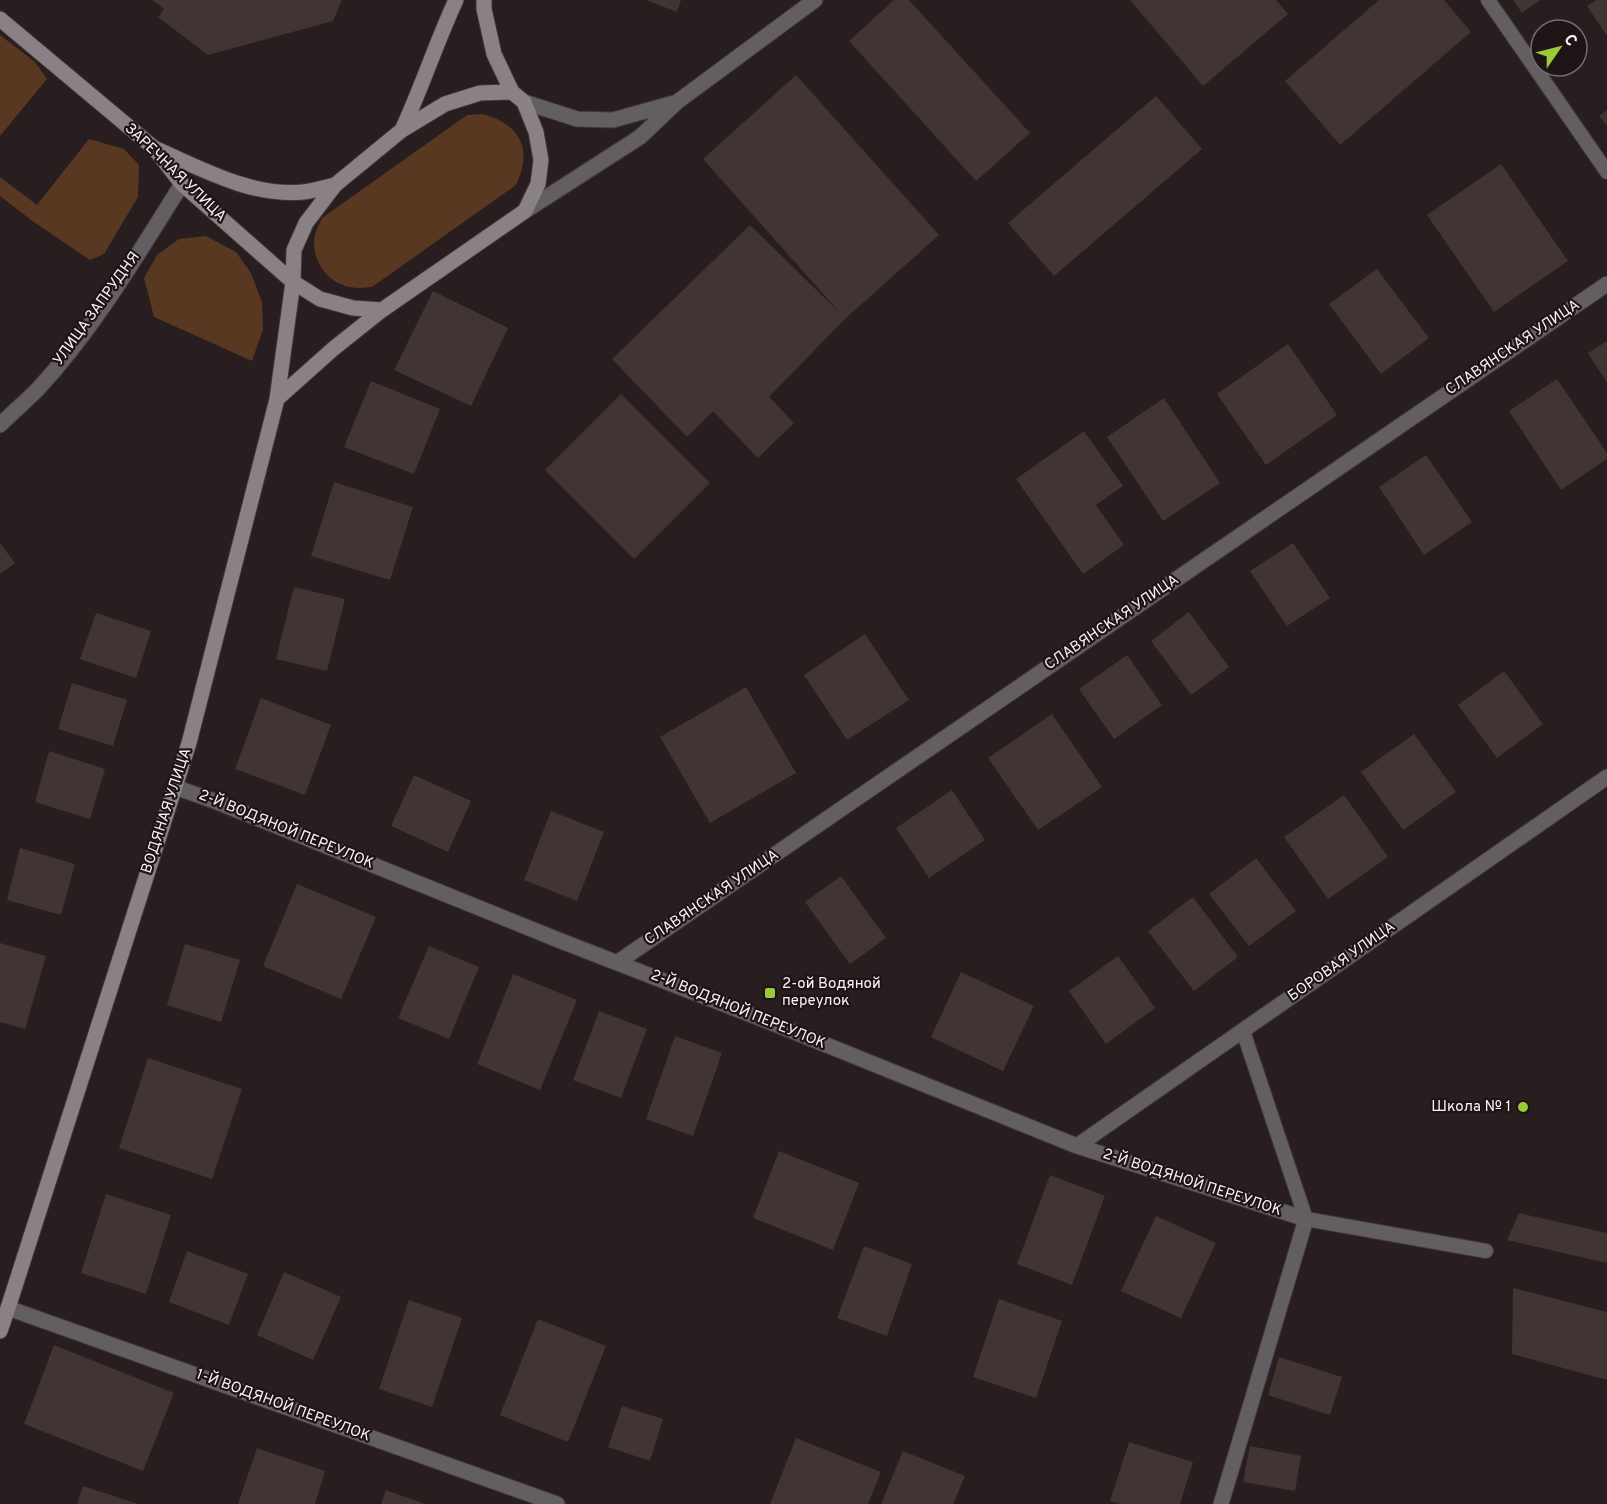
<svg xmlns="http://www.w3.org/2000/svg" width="1607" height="1504" font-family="Overpass,sans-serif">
  <rect width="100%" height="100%" fill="#281d1f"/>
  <!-- green -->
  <path fill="#593821" d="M0 35 35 62 47 79 0 136Z
    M483 114C521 125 533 150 516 185L372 287C362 288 353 289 343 285 322 278 309 252 316 231 318 226 320 222 322 218L467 115Z
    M89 139 124 149 139 165 138 197 104 254 90 260 31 220 0 196V177L37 205Z
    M206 236 236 252 251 273 262 302 263 329 252 361 154 317 144 278 157 255 179 239Z"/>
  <!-- building -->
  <path fill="#413533" d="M152 0H342L333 21 208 55 158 17 164 9Z
    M646 0H681L677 12Z
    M894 0H909L1030 133 976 181 849 41Z
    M1130 0H1276L1288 14 1203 86Z
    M1379 0H1444L1471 32 1340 145 1285 81Z
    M1513 0H1540L1522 13Z
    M1596 0H1607V36L1587 6Z
    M796 75 939 235 845 319 769 397 794 423 758 458 713 411 687 437 612 359 750 225 841 314 703 159Z
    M1156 96 1202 149 1054 276 1008 223Z
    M1607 110V126L1599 116Z
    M1501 164 1568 261 1494 312 1427 215Z
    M1377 269 1429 338 1381 374 1329 304Z
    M433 291 508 328 471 406 394 370Z
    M1607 341V383L1588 353Z
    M1288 344 1337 415 1266 465 1217 394Z
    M1557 379 1607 453V459L1561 490 1509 411Z
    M371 381 440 409 414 474 344 447Z
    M621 394 710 483 634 559 545 470Z
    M1164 398 1220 483 1163 521 1107 437Z
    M1084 431 1123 486 1096 505 1124 545 1083 574 1016 479Z
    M1426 455 1472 522 1424 555 1379 487Z
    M334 482 413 507 390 580 311 556Z
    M0 543 15 563 0 574Z
    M1293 543 1330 598 1287 626 1250 571Z
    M294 587 345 599 327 671 276 659Z
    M1189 612 1229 667 1191 695 1151 641Z
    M96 613 151 631 136 678 80 659Z
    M865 634 909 700 847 740 804 675Z
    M1127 655 1162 705 1114 739 1079 689Z
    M1504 671 1543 724 1497 758 1458 705Z
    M72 683 127 700 113 746 58 729Z
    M746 687 796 773 710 823 660 737Z
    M261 698 331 725 305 795 235 769Z
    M1052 714 1102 787 1038 830 988 758Z
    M1414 734 1456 792 1403 830 1361 772Z
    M49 751 105 769 90 819 35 802Z
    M414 775 471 801 448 852 391 826Z
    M952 790 985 840 929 878 896 828Z
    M1344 795 1388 857 1328 899 1284 837Z
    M551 811 604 832 577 901 524 880Z
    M20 848 75 864 61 915 7 900Z
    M1256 858 1296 911 1249 946 1209 894Z
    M841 876 886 938 850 964 805 902Z
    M297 884 376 917 341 999 263 966Z
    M1193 897 1238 957 1194 991 1148 931Z
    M0 943 46 956 25 1029 0 1022Z
    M185 944 240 960 221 1022 167 1005Z
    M429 946 479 967 449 1039 398 1018Z
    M1118 956 1155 1008 1106 1044 1069 991Z
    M961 972 1034 1006 1003 1071 931 1037Z
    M513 974 577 1000 540 1090 477 1064Z
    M599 1011 647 1029 621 1098 573 1080Z
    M675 1036 722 1053 693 1136 646 1119Z
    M148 1058 242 1089 212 1179 119 1148Z
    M779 1151 859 1183 833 1250 753 1218Z
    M1050 1175 1105 1196 1072 1285 1017 1264Z
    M106 1194 171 1215 146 1294 81 1273Z
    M1519 1213 1607 1233V1263L1507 1240Z
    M1156 1216 1216 1243 1181 1318 1121 1291Z
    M864 1246 912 1264 887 1336 837 1318Z
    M187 1251 248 1274 229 1325 169 1302Z
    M284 1272 341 1297 313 1360 257 1335Z
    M1513 1288 1607 1312V1380L1512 1354Z
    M999 1299 1062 1321 1036 1398 973 1377Z
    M409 1300 462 1318 432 1407 379 1389Z
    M538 1319 606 1346 568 1442 500 1415Z
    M54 1345 174 1393 143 1471 24 1424Z
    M1279 1357 1342 1377 1330 1415 1268 1395Z
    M622 1406 663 1419 650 1461 608 1447Z
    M796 1438 881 1472 868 1504H770Z
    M1129 1442 1193 1462 1180 1504H1120L1110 1501Z
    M1250 1446 1301 1456 1295 1491 1243 1482Z
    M257 1448 325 1471 315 1504H238Z
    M903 1451 965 1476 953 1504H881Z
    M83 1486 138 1504H77Z
    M386 1490 425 1504H381Z"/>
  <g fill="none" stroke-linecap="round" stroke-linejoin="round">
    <defs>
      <path id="lane" d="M1488 0 1607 172
        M1243 1031 1306 1219 1486 1251"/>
      <path id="street" d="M524 102 577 119 613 120 674 103
        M525 211 640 137 677 102 815 0
        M0 425C12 413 25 402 37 390 94 329 137 255 182 184
        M175 787 217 802 561 941 762 1019 1077 1146 1306 1219 1221 1504
        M618 962 1607 284
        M1077 1146 1607 777
        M8 1308 557 1504"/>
      <path id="secondary" d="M0 19 154 148 182 184 293 282 320 299 353 308 382 310
        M402 130C422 87 436 43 456 0
        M156 149C202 169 252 197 303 192 314 191 325 187 335 185
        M277 399 333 349 382 310 525 211 538 184 541 160 536 132 524 102 512 92 494 54 484 9V0
        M0 1331 8 1308 189 743 277 399 293 282 294 250 306 223 335 185 402 130 445 104 480 93 512 92"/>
    </defs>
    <!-- lane casing -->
    <use href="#lane" stroke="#413738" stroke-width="16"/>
    <!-- street casing -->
    <use href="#street" stroke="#413738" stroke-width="17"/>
    <!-- secondary casing -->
    <use href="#secondary" stroke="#413738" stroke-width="17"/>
    <!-- lane -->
    <use href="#lane" stroke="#635e61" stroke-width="14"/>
    <!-- street -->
    <use href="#street" stroke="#635e61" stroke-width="15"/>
    <!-- secondary -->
    <use href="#secondary" stroke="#898185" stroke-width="15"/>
  </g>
  <!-- markers -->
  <g fill="#98cb37" stroke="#1e1416" stroke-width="2">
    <rect x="764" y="987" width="12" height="12" rx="3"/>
    <circle cx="1523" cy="1107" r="6"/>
  </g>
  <g text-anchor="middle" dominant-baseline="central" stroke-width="4.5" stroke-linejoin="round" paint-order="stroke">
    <!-- street labels -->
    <g font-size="15" fill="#faf2f3" stroke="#1e1416">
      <text transform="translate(175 173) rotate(44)">ЗАРЕЧНАЯ УЛИЦА</text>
      <text transform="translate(97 309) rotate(-54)">УЛИЦА ЗАПРУДНЯ</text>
      <text transform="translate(1513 348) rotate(-34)">СЛАВЯНСКАЯ УЛИЦА</text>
      <text transform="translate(1112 623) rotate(-34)">СЛАВЯНСКАЯ УЛИЦА</text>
      <text transform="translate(167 811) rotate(-72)">ВОДЯНАЯ УЛИЦА</text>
      <text transform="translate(286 830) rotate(22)">2-Й ВОДЯНОЙ ПЕРЕУЛОК</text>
      <text transform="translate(712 898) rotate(-34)">СЛАВЯНСКАЯ УЛИЦА</text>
      <text transform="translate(1342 962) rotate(-35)">БОРОВАЯ УЛИЦА</text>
      <text transform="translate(738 1010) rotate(22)">2-Й ВОДЯНОЙ ПЕРЕУЛОК</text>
      <text transform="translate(1192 1183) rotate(18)">2-Й ВОДЯНОЙ ПЕРЕУЛОК</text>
      <text transform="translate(283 1406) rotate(20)">1-Й ВОДЯНОЙ ПЕРЕУЛОК</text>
    </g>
    <!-- poi labels -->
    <g font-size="15" fill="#faf2f3" stroke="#1e1416" text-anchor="start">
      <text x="782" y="984">2-ой Водяной<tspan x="782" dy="17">переулок</tspan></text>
      <text x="1511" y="1107" text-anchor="end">Школа № 1</text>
    </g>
  </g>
  <!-- north arrow -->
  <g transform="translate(1559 48) rotate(55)"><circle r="28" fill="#1e1416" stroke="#766d6e" stroke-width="1.5"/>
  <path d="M0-4.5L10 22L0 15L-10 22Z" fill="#98cb37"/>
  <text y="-9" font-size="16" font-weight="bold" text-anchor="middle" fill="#faf2f3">С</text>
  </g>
</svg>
